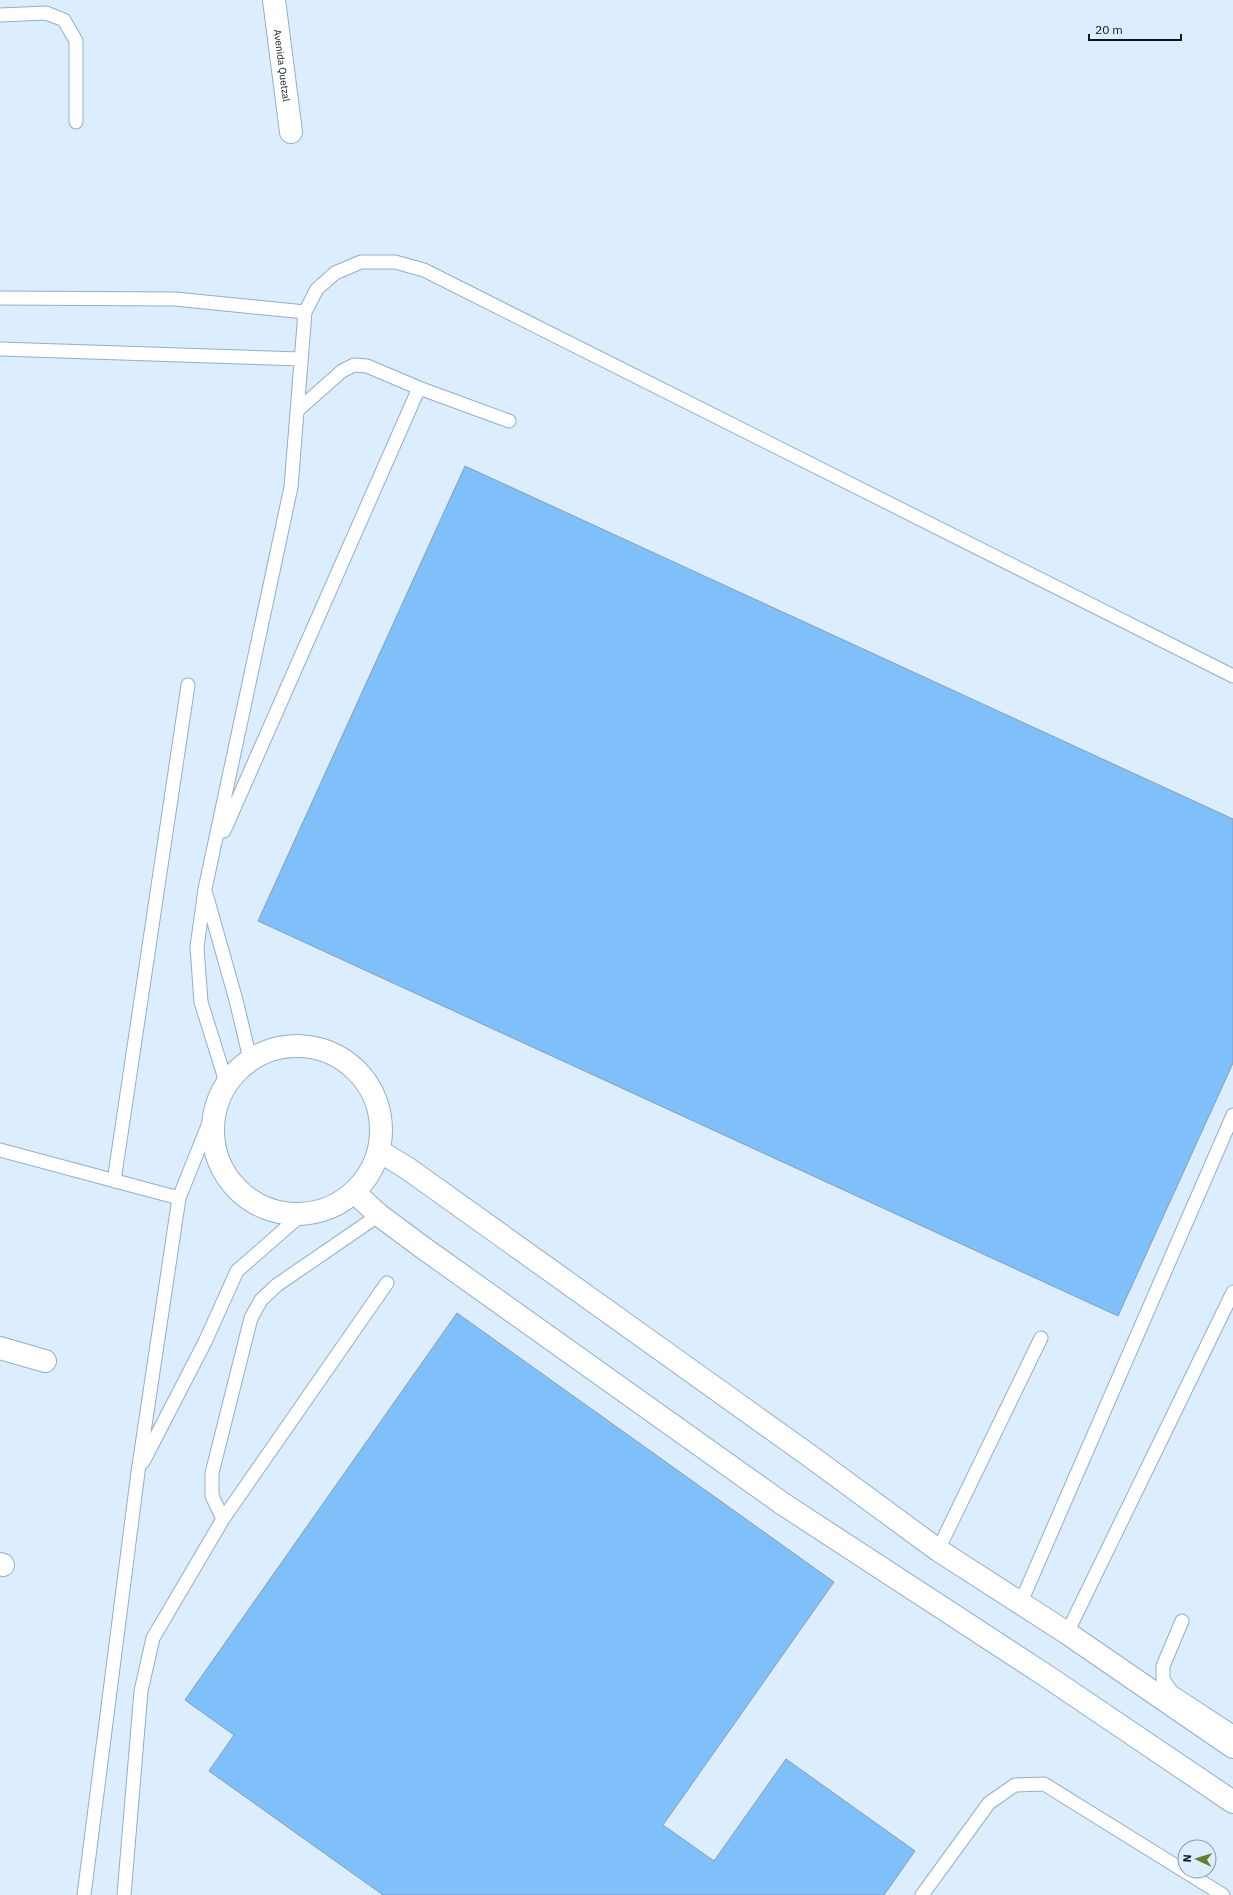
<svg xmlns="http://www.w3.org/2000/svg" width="1233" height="1895" font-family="'IBM Plex Sans',sans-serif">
  <rect width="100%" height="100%" fill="#dceefe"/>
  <!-- building -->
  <path fill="#80c0fa" stroke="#839eb8" d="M465 466 1233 819V1063L1118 1316 258 921Z
    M457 1313 834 1582 663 1825 714 1861 786 1759 915 1851 884 1895H383L209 1771 234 1735 185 1700Z"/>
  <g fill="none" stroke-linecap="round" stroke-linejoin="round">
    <defs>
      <path id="lane" d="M0 15 46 13 64 20 76 41V122
        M0 298 175 299 305 312
        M0 349 301 359
        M298 410 342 371 354 365 367 366 419 388 509 421
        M224 831 419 388
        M206 894 236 1000 250 1059
        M226 1082 201 1002 197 947 205 889 291 487 305 312 317 289 335 273 361 262H395L424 270 1233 676
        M0 1150 179 1198
        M114 1181 188 685
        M143 1462 205 1342 237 1271 301 1215
        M223 1519 212 1496V1473L251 1318 261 1300 277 1285 379 1215
        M938 1550 1041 1338
        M1021 1602 1233 1115
        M1182 1621 1163 1666V1680L1172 1692 1233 1732
        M1067 1633 1233 1292
        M84 1895 138 1472 179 1198 213 1113
        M124 1895 141 1691 153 1638 223 1519 387 1283
        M922 1895 989 1803 1015 1785 1044 1784 1223 1895"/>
      <g id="street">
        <path id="s1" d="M274 0 291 132"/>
        <circle cx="297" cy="1130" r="84"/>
        <path d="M379 1151 407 1168 810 1456 938 1550 1067 1633 1233 1747"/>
        <path d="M354 1192 379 1215 422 1247 783 1504 1048 1677 1233 1802"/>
        <path d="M0 1348 45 1361"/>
        <path d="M0 1564 3 1565"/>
      </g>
    </defs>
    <!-- lane casing -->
    <use href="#lane" stroke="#92aec8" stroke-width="15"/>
    <!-- street casing -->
    <use href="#street" stroke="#92aec8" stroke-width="24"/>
    <!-- lane -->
    <use href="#lane" stroke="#fff" stroke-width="13"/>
    <!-- street -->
    <use href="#street" stroke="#fff" stroke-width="22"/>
  </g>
  <g text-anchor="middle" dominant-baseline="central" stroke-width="3" stroke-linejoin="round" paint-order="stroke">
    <!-- street labels -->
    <g font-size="10" fill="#0b161f" stroke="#dceefe">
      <text stroke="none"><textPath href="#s1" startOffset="66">Avenida Quetzal</textPath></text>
    </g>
  </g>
  <!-- north arrow -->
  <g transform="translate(1197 1859) rotate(274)"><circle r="19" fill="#dceefe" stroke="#8898a5"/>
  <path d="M0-3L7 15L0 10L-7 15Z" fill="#677c2e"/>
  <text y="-6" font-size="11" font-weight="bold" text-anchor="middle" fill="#0b161f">N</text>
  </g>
  <!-- scale -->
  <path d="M1089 34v6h92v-6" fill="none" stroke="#0b161f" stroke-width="2"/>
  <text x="1095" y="34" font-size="12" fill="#0b161f" stroke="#dceefe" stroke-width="3" paint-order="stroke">20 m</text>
</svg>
